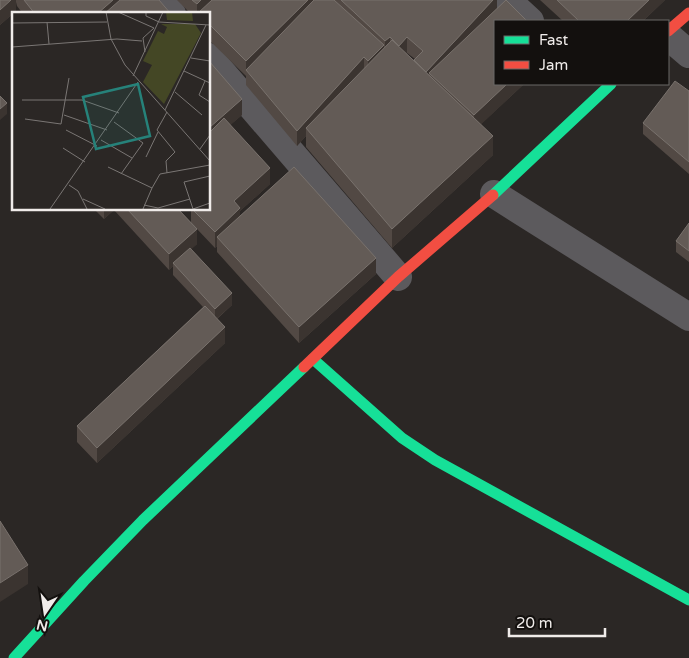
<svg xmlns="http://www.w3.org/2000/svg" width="689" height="658" font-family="'Varela Round',sans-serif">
  <rect width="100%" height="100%" fill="#2b2725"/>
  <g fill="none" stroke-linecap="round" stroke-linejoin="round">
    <!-- street -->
    <path stroke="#5c5a5d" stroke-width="28" d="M159 0 172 14
      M507 0 530 21
      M668 36 689 54
      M209 57 398 277
      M494 194 689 317"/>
    <!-- fast -->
    <path stroke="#16e098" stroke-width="11" d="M493 195 611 84
      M313 359 402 438 435 460 689 600
      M14 658 84 581 143 520 304 367"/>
    <!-- jam -->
    <path stroke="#f24e42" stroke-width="11" d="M668 31 689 13
      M304 367 398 277 493 195"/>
  </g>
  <!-- wall -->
  <path fill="#524944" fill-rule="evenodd" d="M0 0H159L171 14H23L17 6 16 2V11L0 25Z
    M177 0H497V8L524 84 481 124 493 155 392 248 306 147V136L297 146 246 85V76L209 40V14H191ZM407 53 415 59 414 60 406 54Z
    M540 0H665L643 21H563Z
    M209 61 242 115 230 125 270 184 240 211V215L376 274 299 343 217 252V246L215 248 197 229V244L191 249 232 305 217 319 225 343 97 463 77 442V426L203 307 173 275V266L169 270 114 210 104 219 94 209H178L191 223V209H209Z
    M689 91V174L643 134V123Z
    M689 223V262L676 252V241Z"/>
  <!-- shaded-wall -->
  <path fill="#3b3430" d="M11 0H16V11L0 25V10Z
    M113 0H131L115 14H97Z
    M201 0H216L198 14H197V4Z
    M308 0H321L246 70V77V61Z
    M493 0H497V12L429 73V85L426 72Z
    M649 0H665L643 21H627Z
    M390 37V52L385 57V41Z
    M407 37V53L399 61V46Z
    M384 45V60L368 77V61Z
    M364 57V73L306 128V136L297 146V131Z
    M507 84H524L474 131V115Z
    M242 99V115L209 144V128Z
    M7 103V114L0 120V109Z
    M493 136V155L392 248V229Z
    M270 168V184L240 211V223L217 237V246L215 248V232L234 201Z
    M104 209H114V210L104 219Z
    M197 229V244L175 265 173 263V266L169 270V254Z
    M376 258V274L299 343V327Z
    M232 293V305L215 320V309Z
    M225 327V343L97 463V448Z
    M28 565V584L0 602V583Z"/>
  <!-- building -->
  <path fill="#635b56" stroke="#79726d" d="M0 0H11L0 10Z
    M24 0H113L97 14H35Z
    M120 0H159L171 14H104Z
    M192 0H201L197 4Z
    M212 0H308L246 61 209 24V14L198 13Z
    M314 0H334L384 45 368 61 364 57 297 131 246 70Z
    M341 0H493L426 72 414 60 423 51 407 37 399 46 390 37 385 41Z
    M506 0 527 21H495V84H507L474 115 429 73Z
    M557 0H649L627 21H579Z
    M392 40 493 136 392 229 306 128Z
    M209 61 242 99 209 128Z
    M675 81 689 91V162L643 123Z
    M0 96 7 103 0 109Z
    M224 118 270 168 234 201 240 208 215 232 192 209H209V133Z
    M294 167 376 258 299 327 217 237Z
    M127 209H178L197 229 169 254Z
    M689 223V251L676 241Z
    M190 248 232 293 215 309 173 263Z
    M205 306 225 327 97 448 77 426Z
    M0 521 28 565 0 583Z"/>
  <!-- overview -->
  <g transform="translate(12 12)">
    <rect width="198" height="198" fill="#2b2725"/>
    <path d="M154 0H180L181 9 155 8ZM149 12H183L189 21 152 92 131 70 140 53 131 49 146 19 152 22 155 15Z" fill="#444725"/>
    <path fill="none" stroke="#7a7674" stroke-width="1" d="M94 0 99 27 113 53 198 149M106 0 142 16M134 0V4L147 10 198 13M35 10 37 32M0 11 95 10M0 35 105 27 130 29M133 40 131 26 142 16M179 46 198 49M172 59 198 71M121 64 151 0M193 69 187 83 198 90M163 80 190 103M10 88H70L107 101M153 98 194 13M52 103 95 118M13 107 49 112 57 66M102 110 131 131 109 162M54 118 85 134M89 128 120 146M51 136 73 150M188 137 198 123M134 145 146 120M96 155 140 176 148 162 198 153M155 161 154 149 163 140 145 118 155 100M57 173 66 179 75 197M71 187 93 197M132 193 146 196 178 187M38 197 126 70M131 197 140 176M181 197 172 170 198 164M181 197 198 191"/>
    <path fill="#26827a" fill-opacity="0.15" stroke="#26827a" stroke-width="2.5" d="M126 72 138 124 84 137 71 85Z"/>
    <rect width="198" height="198" fill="none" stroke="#f0ecea" stroke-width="2.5"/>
  </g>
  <!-- legend -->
  <rect x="494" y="20" width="175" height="65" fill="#13100e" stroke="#6b6866"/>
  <rect x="504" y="36" width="25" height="8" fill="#16e098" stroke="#6b6866"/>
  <text x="539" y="45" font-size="15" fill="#f0ecea">Fast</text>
  <rect x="504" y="61" width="25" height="8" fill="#f24e42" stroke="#6b6866"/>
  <text x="539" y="70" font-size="15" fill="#f0ecea">Jam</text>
  <!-- north arrow -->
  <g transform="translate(45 613) rotate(193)" stroke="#13100e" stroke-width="4" paint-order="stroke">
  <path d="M0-4L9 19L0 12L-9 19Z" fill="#f0ecea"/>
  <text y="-8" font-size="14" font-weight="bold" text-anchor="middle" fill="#f0ecea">N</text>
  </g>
  <!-- scale -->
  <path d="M509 628v8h96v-8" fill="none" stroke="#f0ecea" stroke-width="2.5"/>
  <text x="516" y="628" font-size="15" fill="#f0ecea" stroke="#13100e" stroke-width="4" paint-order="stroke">20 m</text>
</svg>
